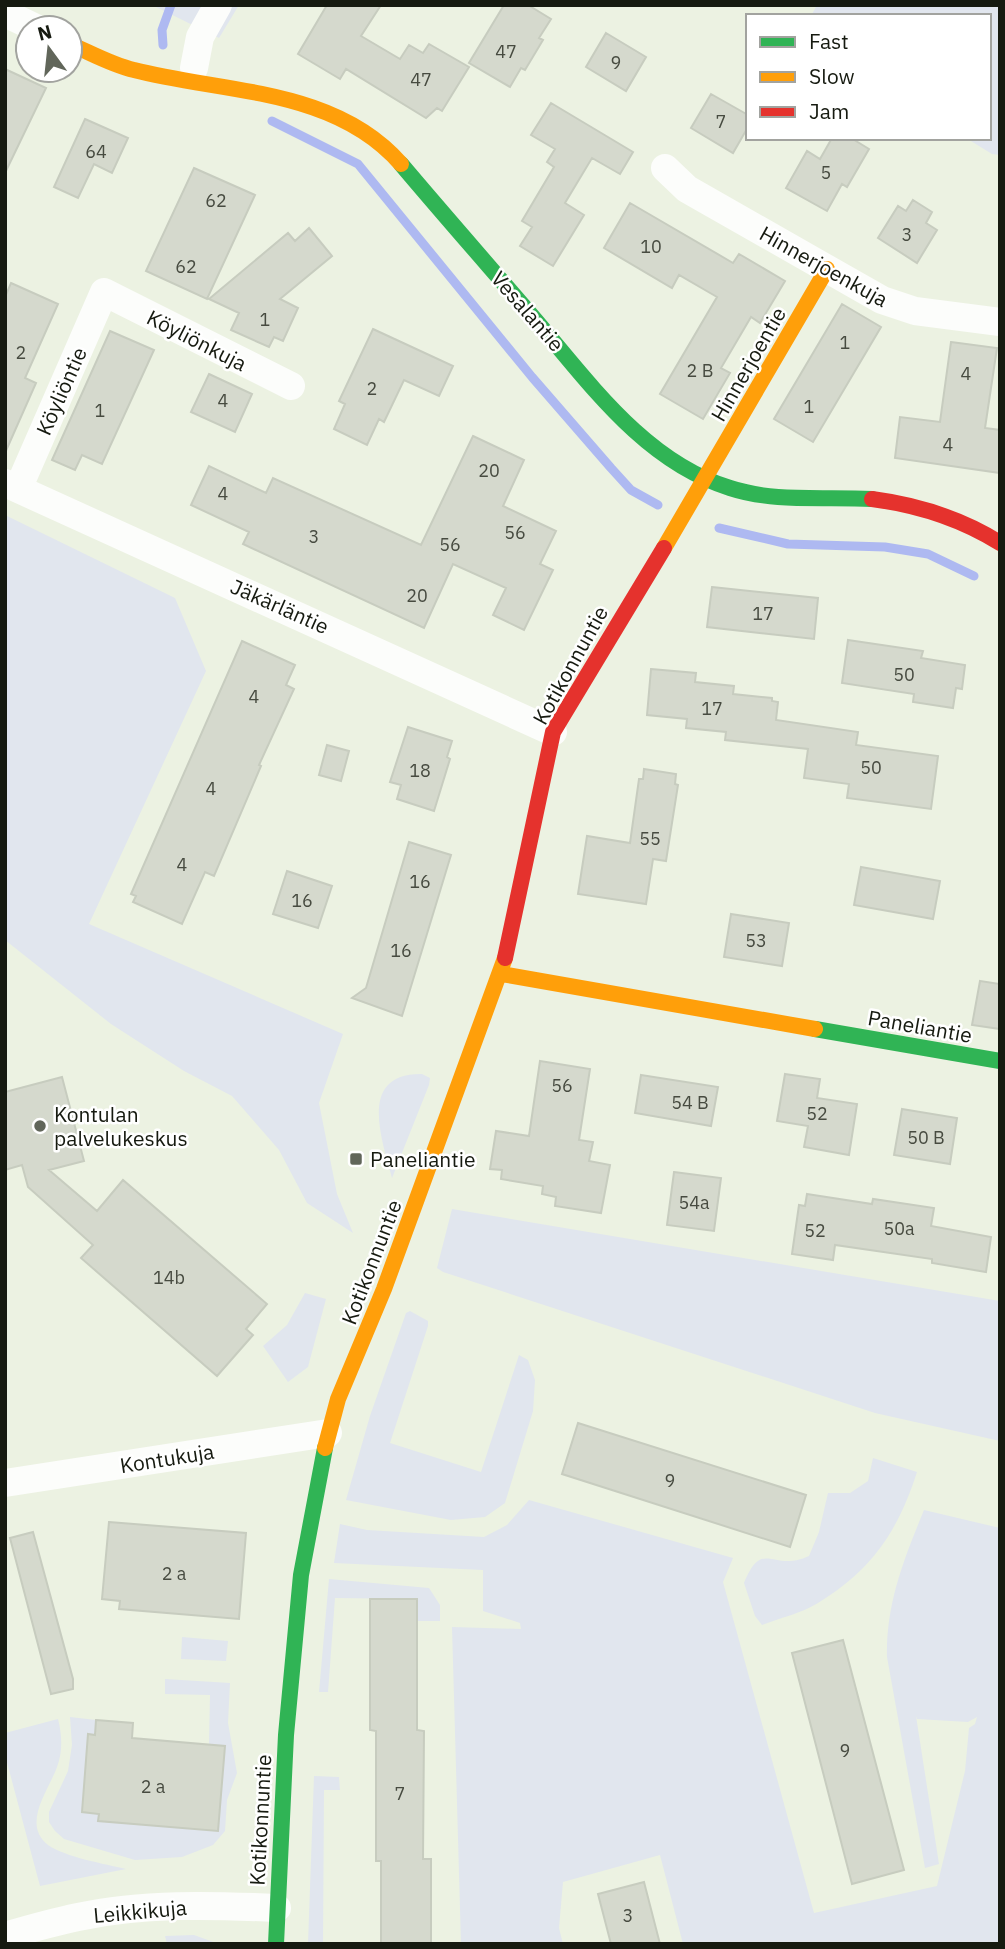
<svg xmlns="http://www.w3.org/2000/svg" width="1005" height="1949" font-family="'IBM Plex Sans',sans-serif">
  <rect width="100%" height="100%" fill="#ecf2e2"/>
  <!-- green -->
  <path fill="#e1e6ee" d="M152 5H239L219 38Z
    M817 5H1000V155L992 154 966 138H989V16H811Z
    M5 515 175 598 206 671 89 924 343 1034 319 1103 337 1194 353 1233 307 1203 279 1150 232 1096 184 1071 111 1024 5 940Z
    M422 1074 430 1078 429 1085 392 1178C382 1140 357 1073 422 1074Z
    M452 1209 1000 1301V1441L875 1413 443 1272 437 1268Z
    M305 1293 326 1299 308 1367 288 1382 263 1346 287 1325Z
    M410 1311 428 1321V1326L390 1443 481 1472 519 1355 528 1360 535 1380 533 1411 505 1503 485 1517 451 1520 346 1500 370 1416 406 1313Z
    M873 1458 917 1472C898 1531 872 1570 818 1603 802 1613 780 1618 762 1625L755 1616 744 1583C763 1537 772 1573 809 1556L819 1532 828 1493H850L868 1481Z
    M529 1500 733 1558 723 1582 814 1913 937 1886 965 1771 969 1728 975 1724 977 1717 968 1722 917 1719 916 1716 939 1864 925 1868 887 1657C886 1603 904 1559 924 1510L1000 1528V1944H683L660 1855 563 1882 559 1928 563 1944H461L452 1627 521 1629 520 1623 483 1611V1570L334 1563 340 1524 367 1530 484 1537 507 1525Z
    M329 1579 429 1588 440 1605V1621H417V1599L335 1598 328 1692H319Z
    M182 1637 228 1641 226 1661 181 1659Z
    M165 1679 230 1683 228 1723 237 1773 227 1800 225 1831 213 1845 182 1857 135 1860 64 1839 55 1831 49 1822V1812L68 1771 72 1745 70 1717 96 1720 95 1735H88L82 1812 99 1814 98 1821 218 1831 225 1746 209 1744 210 1695 165 1694Z
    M58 1719C62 1735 63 1751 57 1767 49 1790 21 1824 48 1845 65 1857 105 1864 126 1869L40 1886 5 1755V1733Z
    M314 1776 339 1777 340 1790H324L323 1944H308Z
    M194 1935 219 1944H167L165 1936Z"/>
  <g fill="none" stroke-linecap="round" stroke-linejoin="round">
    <!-- stream -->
    <path stroke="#aeb9f1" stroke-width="9" d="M163 45 162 30 171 5
      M272 121 358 164 532 377 611 468 631 490 658 505
      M719 528 788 544 885 547 928 554 974 576"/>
  </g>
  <!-- building -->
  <path fill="#d5d9cd" stroke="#c7ccbf" stroke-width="2" d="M327 5H381L361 36 400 59 409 45 423 53 429 44 469 67 442 111 437 108 426 118 346 69 340 79 298 54Z
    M504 5H528L551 19 539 38 543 40 525 70 521 68 510 87 469 63Z
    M606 33 646 57 626 91 586 67Z
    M5 69 46 88 5 173Z
    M711 94 748 115V127L733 153 691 128Z
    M551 103 633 152 620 174 592 158 565 203 584 215 553 266 520 246 532 227 522 221 554 167 547 162 555 149 531 135Z
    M85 119 128 138 112 173 94 164 78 198 54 187Z
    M832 138H851L869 149 847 187 842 184 827 211 786 188 807 151 820 159Z
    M194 168 255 195 207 299 146 271Z
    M913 200 932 212 926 223 937 230 917 263 878 238 898 206 906 211Z
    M630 203 733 263 739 254 785 281 760 323 751 317 721 368 730 373 703 419 660 394 717 297 679 275 672 288 604 248Z
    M309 228 332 256 280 299 298 308 283 341 274 337 269 347 231 330 239 313 209 299 288 233 295 241Z
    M11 283 58 304 25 378 36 383 5 453V297Z
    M842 304 881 327 813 442 774 419Z
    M373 329 453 366 439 396 404 380 384 422 379 419 367 445 334 429 345 404 339 401Z
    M110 331 154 350 102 464 82 455 75 470 52 460Z
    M951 342 997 348 985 428 1000 430V473L895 458 900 417 940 422Z
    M209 374 252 394 235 432 191 412Z
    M473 436 524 460 503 506 556 531 540 564 553 570 524 630 493 615 506 588 453 564 424 628 243 544 249 532 191 505 209 466 266 493 273 478 421 545Z
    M712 587 818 598 814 639 707 627Z
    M848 640 923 651 921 658 965 665 962 689 956 688 953 708 913 702 914 694 842 683Z
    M242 641 295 665 286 685 294 689 259 765 261 766 214 876 205 872 182 924 133 902 136 896 131 894Z
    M651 669 696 673 695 682 734 686 733 694 772 698V701L778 702 776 720 858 732 856 745 938 756 931 809 847 798 849 784 804 778 808 749 725 740 726 732 686 728 687 719 647 715Z
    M408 727 452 741 447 757 450 759 434 811 397 799 401 785 390 782Z
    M327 745 349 751 341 781 319 775Z
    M644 769 676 774 675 784 678 785 666 861 653 859 646 904 578 894 587 836 630 843 639 779H643Z
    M409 842 451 855 402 1016 352 998 366 988Z
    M861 867 940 881 933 919 854 905Z
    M287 871 332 886 318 928 273 914Z
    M731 914 789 923 782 966 724 957Z
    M980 981 1000 984V1029L972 1025Z
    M540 1061 590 1069 579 1140 593 1142 589 1161 610 1165 601 1213 555 1206 556 1197 542 1194 543 1186 501 1179 502 1170 490 1169 496 1131 529 1136Z
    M785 1074 820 1079 817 1098 857 1104 849 1155 804 1147 808 1126 777 1121Z
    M641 1075 718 1087 711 1126 635 1113Z
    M62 1077 84 1161 49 1170 97 1211 123 1180 267 1304 246 1329 253 1335 217 1376 81 1258 93 1245 28 1187 22 1165 5 1170V1092Z
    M902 1109 957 1118 950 1164 894 1155Z
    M674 1172 721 1178 714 1231 667 1225Z
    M807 1194 872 1204 873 1199 934 1208 931 1226 991 1237 986 1272 932 1263V1259L835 1245 833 1260 792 1254 799 1205 805 1206Z
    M578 1423 806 1495 790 1547 562 1474Z
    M109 1522 246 1533 239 1619 119 1609 120 1601 102 1599Z
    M33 1532 73 1679V1689L51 1694 10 1538Z
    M370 1599H417V1730L424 1731 423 1859H431V1944H381V1861H376V1731L370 1730Z
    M843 1640 904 1870 852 1884 792 1653Z
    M96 1720 133 1723 132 1738 225 1746 218 1831 98 1821 99 1814 82 1812 88 1734 95 1735Z
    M644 1882 660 1944H611L598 1894Z"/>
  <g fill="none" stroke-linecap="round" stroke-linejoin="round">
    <!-- street -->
    <path stroke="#fcfdfb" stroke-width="28" d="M5 13 36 28
      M194 68 200 37 218 5
      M665 168 687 189 882 300 915 311 1000 322
      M5 483 553 732
      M18 489 104 292 291 386
      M5 1483 328 1433
      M5 1936C29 1929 54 1922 78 1917 143 1903 211 1905 277 1908"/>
    <!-- fast -->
    <path stroke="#30b455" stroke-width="16" d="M401 164C444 215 488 265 532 316 588 381 644 462 730 488 776 503 824 496 872 499
      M815 1029 1000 1061
      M276 1944 286 1735 301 1575 325 1448"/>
    <!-- slow -->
    <path stroke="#ff9f0a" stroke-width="16" d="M70 44C91 53 112 65 134 70 224 93 335 88 401 164
      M664 548 827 269
      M502 974 815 1029
      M325 1448 338 1399 384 1289 505 958"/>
    <!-- jam -->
    <path stroke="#e5322d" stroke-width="16" d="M872 499C918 505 960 518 1000 543
      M505 958 553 732 664 548"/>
  </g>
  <!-- markers -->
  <g fill="#61665a" stroke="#fff" stroke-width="2.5">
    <circle cx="40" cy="1126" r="7"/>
    <rect x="349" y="1152" width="14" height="14" rx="3.5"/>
  </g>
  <g text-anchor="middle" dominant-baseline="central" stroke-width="5" stroke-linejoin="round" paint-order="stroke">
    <!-- number labels -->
    <g font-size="18" fill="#474b40">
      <text x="506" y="51">47</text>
      <text x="616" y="62">9</text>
      <text x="421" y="79">47</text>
      <text x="721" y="121">7</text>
      <text x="96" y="151">64</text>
      <text x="826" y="172">5</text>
      <text x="216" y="200">62</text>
      <text x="907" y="234">3</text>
      <text x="651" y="246">10</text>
      <text x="186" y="266">62</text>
      <text x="265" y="319">1</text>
      <text x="845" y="342">1</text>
      <text x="21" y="352">2</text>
      <text x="700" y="370">2 B</text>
      <text x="966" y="373">4</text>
      <text x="372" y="388">2</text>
      <text x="223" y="400">4</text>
      <text x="809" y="406">1</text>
      <text x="100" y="410">1</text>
      <text x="948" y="444">4</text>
      <text x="489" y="470">20</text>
      <text x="223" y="493">4</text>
      <text x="515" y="532">56</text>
      <text x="314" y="536">3</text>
      <text x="450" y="544">56</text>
      <text x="417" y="595">20</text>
      <text x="763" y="613">17</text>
      <text x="904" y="674">50</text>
      <text x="254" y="696">4</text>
      <text x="712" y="708">17</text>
      <text x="871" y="767">50</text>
      <text x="420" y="770">18</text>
      <text x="211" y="788">4</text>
      <text x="650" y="838">55</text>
      <text x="182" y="864">4</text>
      <text x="420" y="881">16</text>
      <text x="302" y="900">16</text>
      <text x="756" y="940">53</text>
      <text x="401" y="950">16</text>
      <text x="562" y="1085">56</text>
      <text x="690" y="1102">54 B</text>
      <text x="817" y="1113">52</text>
      <text x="926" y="1137">50 B</text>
      <text x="694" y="1202">54a</text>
      <text x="899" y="1228">50a</text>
      <text x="815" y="1230">52</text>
      <text x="169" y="1277">14b</text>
      <text x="670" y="1480">9</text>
      <text x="174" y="1573">2 a</text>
      <text x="845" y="1750">9</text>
      <text x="153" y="1786">2 a</text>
      <text x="400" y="1793">7</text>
      <text x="628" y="1915">3</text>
    </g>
    <!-- street labels -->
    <g font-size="21" fill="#161a10" stroke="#fff">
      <text transform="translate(824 266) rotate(29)">Hinnerjoenkuja</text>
      <text transform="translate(528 311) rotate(49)">Vesalantie</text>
      <text transform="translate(197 340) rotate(27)">Köyliönkuja</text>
      <text transform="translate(748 364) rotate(-60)">Hinnerjoentie</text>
      <text transform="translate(61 391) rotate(-66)">Köyliöntie</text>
      <text transform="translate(280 606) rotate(24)">Jäkärläntie</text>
      <text transform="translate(570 665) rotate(-61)">Kotikonnuntie</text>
      <text transform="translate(920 1026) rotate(10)">Paneliantie</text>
      <text transform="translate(371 1262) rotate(-69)">Kotikonnuntie</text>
      <text transform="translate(167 1458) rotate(-9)">Kontukuja</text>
      <text transform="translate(260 1820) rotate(-87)">Kotikonnuntie</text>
      <text transform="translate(140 1911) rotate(-5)">Leikkikuja</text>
    </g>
    <!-- poi labels -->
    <g font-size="21" fill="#161a10" stroke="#fff" text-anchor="start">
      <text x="54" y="1114">Kontulan<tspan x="54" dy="24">palvelukeskus</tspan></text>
      <text x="370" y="1159">Paneliantie</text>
    </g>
  </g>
  <!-- border -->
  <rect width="1005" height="1949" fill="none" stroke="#161a10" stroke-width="14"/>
  <!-- legend -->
  <rect x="746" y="14" width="245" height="126" fill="#ffffff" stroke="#a2a39f" stroke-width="2"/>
  <rect x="760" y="37" width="35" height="10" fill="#30b455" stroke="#a2a39f" stroke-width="2"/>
  <text x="809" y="49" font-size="21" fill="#161a10">Fast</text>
  <rect x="760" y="72" width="35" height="10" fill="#ff9f0a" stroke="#a2a39f" stroke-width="2"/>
  <text x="809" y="84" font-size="21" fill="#161a10">Slow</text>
  <rect x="760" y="107" width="35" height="10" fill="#e5322d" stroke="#a2a39f" stroke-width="2"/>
  <text x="809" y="119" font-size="21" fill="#161a10">Jam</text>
  <!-- north arrow -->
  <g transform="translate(49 49) rotate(345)"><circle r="33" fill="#ffffff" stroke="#a2a39f" stroke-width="2"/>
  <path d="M0-5L12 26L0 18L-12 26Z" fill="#61665a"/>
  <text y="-10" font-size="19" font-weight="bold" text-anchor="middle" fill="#161a10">N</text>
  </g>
</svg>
